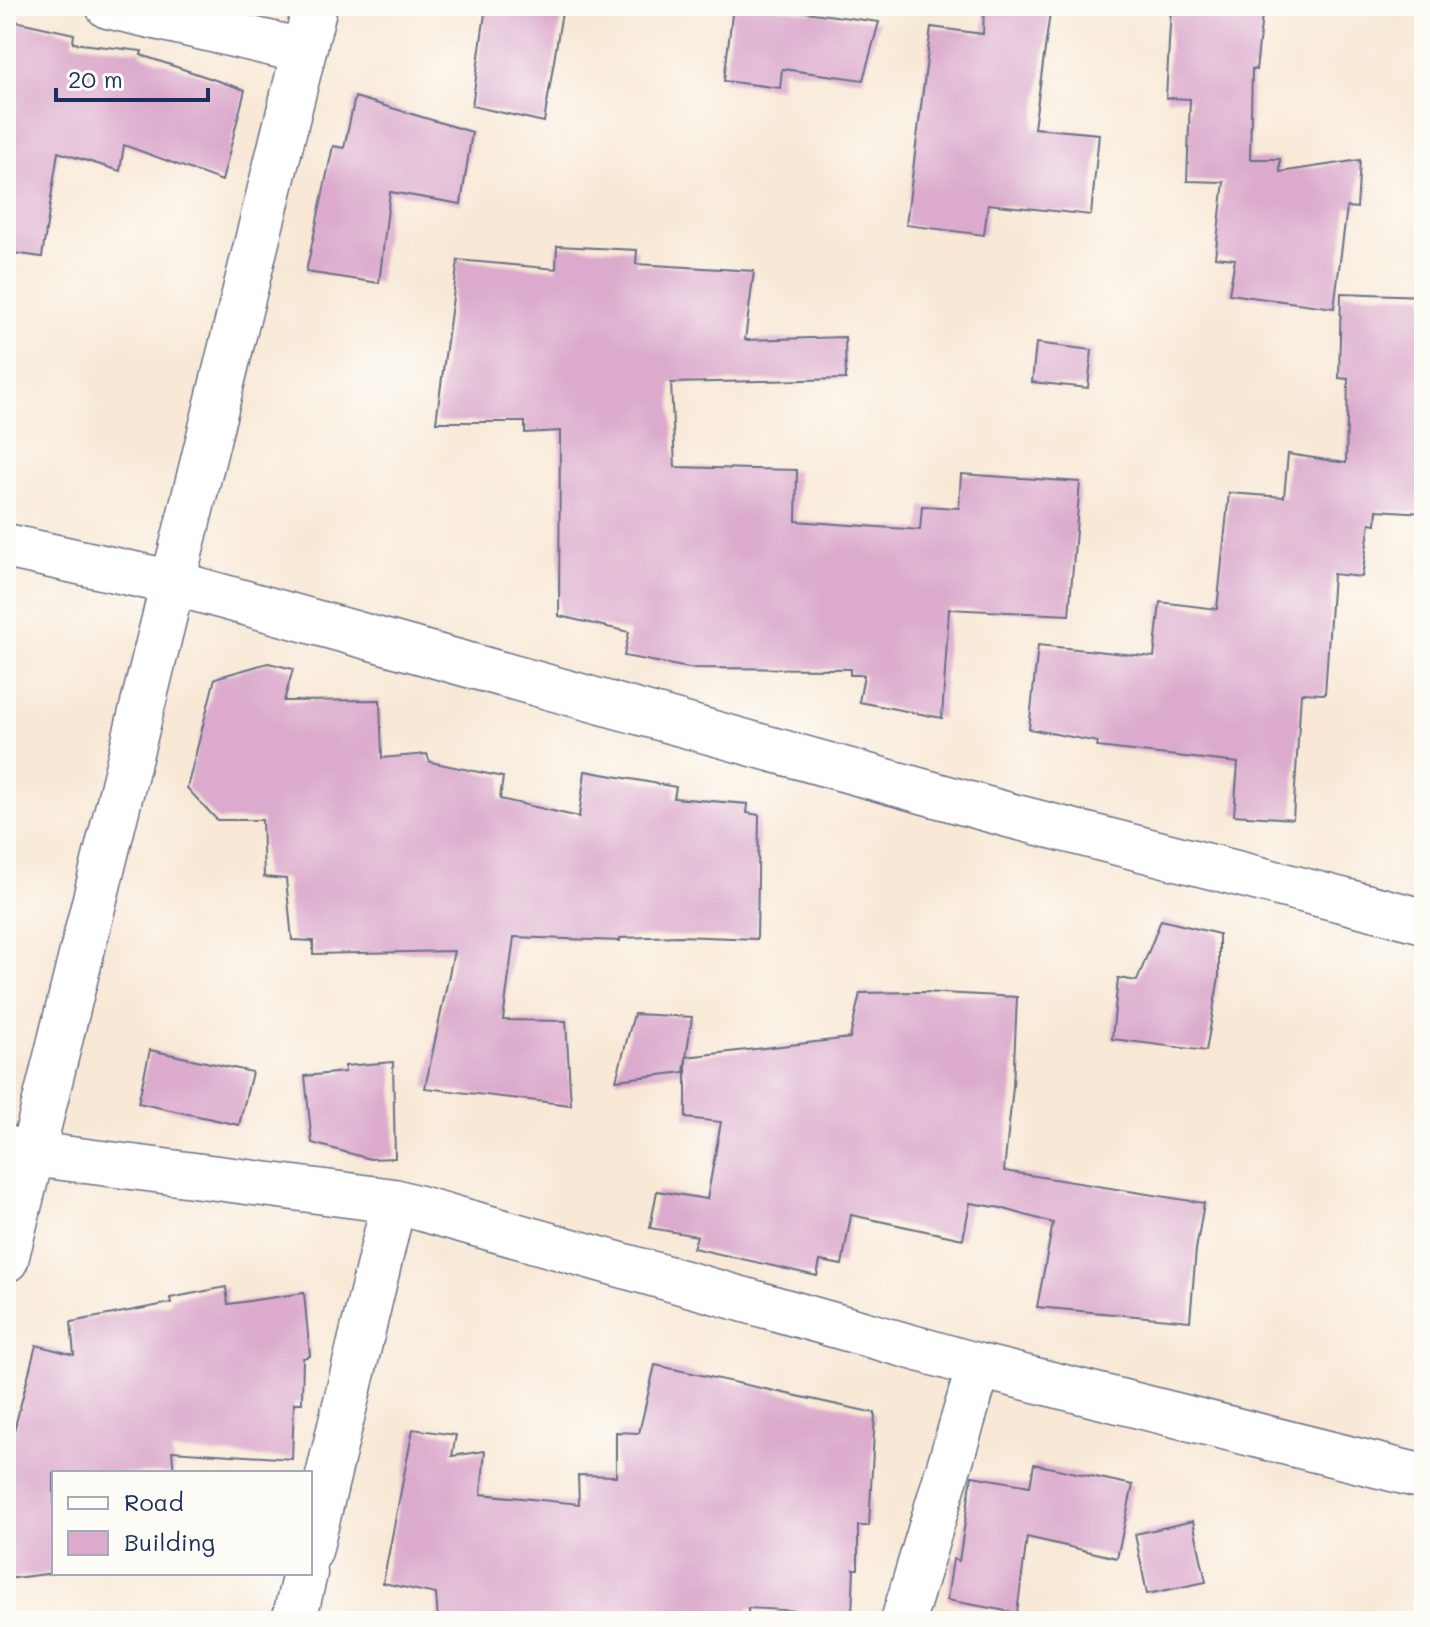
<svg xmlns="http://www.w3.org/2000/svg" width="1430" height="1627" font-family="Mali,sans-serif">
  <rect width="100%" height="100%" fill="#fdfcf7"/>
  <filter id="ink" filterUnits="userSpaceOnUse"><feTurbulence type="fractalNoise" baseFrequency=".0125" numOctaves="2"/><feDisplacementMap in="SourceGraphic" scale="16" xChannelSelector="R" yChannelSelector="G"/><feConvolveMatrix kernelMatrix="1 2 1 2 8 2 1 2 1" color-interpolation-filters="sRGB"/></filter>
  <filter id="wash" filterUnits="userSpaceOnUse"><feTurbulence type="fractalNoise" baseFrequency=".006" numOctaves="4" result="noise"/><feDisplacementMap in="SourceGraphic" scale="32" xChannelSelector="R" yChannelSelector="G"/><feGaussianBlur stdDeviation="1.8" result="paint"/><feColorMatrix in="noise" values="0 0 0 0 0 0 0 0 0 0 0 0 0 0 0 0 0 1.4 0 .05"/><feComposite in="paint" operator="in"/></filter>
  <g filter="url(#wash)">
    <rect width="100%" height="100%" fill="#f8e8d5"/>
    <g id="blocks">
      <!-- building -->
      <path fill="#dbaacc" d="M486 6H563L544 122 472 106Z
        M733 6H762L879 22 863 80 782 69 780 88 724 81Z
        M984 6H1051L1034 128 1099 134 1091 215 988 204 984 235 906 225 931 27 983 34Z
        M1171 6H1263L1256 70 1252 69 1250 159H1280V172L1360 160 1357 208 1347 207 1334 308 1229 294 1235 259 1215 257 1224 182 1187 181 1190 99 1166 98Z
        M6 19 74 34 73 43 142 51 141 55 245 90 222 181 124 145 120 171 58 152 42 257 6 252Z
        M355 97 472 132 461 204 390 192 379 283 306 272 333 146 344 148Z
        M557 246 637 250 636 264 754 271 745 340 845 337 846 379 671 383 675 467 797 470 796 521 920 530 922 506 959 508 961 474 1080 482 1069 615 949 609 942 718 859 702 864 675H850V669L689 668 624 656 629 632 559 616 560 431 525 433V422H436L458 260 556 269Z
        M1341 293 1424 296V513L1377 510 1376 524 1370 523 1362 577 1333 574 1325 694 1301 693 1293 819 1234 815 1238 763 1097 747 1098 742 1029 729 1038 645 1154 657 1160 602 1217 609 1229 493 1284 497 1288 454 1346 463 1348 379 1339 378Z
        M1036 343 1092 350 1088 388 1032 382Z
        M268 663 293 669 284 701 380 700 382 758 427 754 430 762 503 777 500 799 579 817 585 771 676 787 674 798 748 804 747 813 759 815 757 939 679 936 620 938V941L514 937 503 1020 566 1021 571 1105 425 1088 454 951 313 954V941L292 940 286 879 264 877 262 820H217L187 788 215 678Z
        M1161 920 1219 934V977L1206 1051 1112 1039 1118 978 1137 981Z
        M923 992 1017 997 1013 1087 1004 1171 1204 1203 1196 1250 1190 1321 1037 1307 1053 1223 1001 1208 970 1203 963 1239 851 1215 842 1265 820 1261 817 1276 693 1248 697 1236 650 1228 657 1191 707 1199 721 1122 686 1118V1057L850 1038 860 993Z
        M634 1014 692 1017 684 1072 616 1080Z
        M150 1050 252 1072 239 1125 138 1103Z
        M393 1062 395 1158 370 1159 312 1143 305 1076 345 1072V1066Z
        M226 1287 228 1304 304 1293 310 1356 303 1358 302 1403H294L292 1459 172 1451 174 1473H54V1573L6 1579V1462L36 1345 74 1355 71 1322 171 1303 170 1298Z
        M655 1365 875 1413 869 1526H858V1569H854L852 1614 748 1608V1621H438L436 1594 383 1583 413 1429 456 1435 452 1456 485 1451 481 1494 579 1504 578 1475 616 1476V1432L639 1433Z
        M1034 1464 1133 1485 1117 1558 1027 1537 1017 1613 947 1600 953 1559 959 1561 972 1476 1030 1486Z
        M1193 1521 1206 1582 1147 1594 1135 1534Z"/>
    </g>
  </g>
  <g filter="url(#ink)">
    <use href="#blocks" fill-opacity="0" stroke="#687088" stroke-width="2"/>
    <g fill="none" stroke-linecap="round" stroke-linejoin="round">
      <defs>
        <path id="minor" d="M108 6 303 51
          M6 546 170 582 1012 816 1424 921
          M6 1148 32 1154 394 1201 979 1366 1424 1477
          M6 1260 315 6
          M310 1551 394 1201
          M294 1621 305 1573
          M903 1621 979 1366"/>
      </defs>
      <!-- minor casing -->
      <use href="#minor" stroke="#687088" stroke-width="47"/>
      <!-- minor -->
      <use href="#minor" stroke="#fff" stroke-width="44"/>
    </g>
  </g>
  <!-- margin -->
  <rect width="1430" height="1627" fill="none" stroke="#fdfcf7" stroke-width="32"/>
  <!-- legend -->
  <rect x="52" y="1471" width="260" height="104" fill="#fdfcf7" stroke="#a3aaba" stroke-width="2"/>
  <rect x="68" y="1497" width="40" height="12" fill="#ffffff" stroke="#a3aaba" stroke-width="2"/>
  <text x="124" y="1511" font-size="24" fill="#1b2f5e">Road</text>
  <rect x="68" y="1531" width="40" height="24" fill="#dbaacc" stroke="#a3aaba" stroke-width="2"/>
  <text x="124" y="1551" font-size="24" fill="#1b2f5e">Building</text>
  <!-- scale -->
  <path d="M56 88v12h152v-12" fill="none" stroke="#1b2f5e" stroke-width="4"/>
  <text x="68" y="88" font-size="24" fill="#1b2f5e" stroke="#fdfcf7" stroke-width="6" paint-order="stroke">20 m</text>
</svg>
